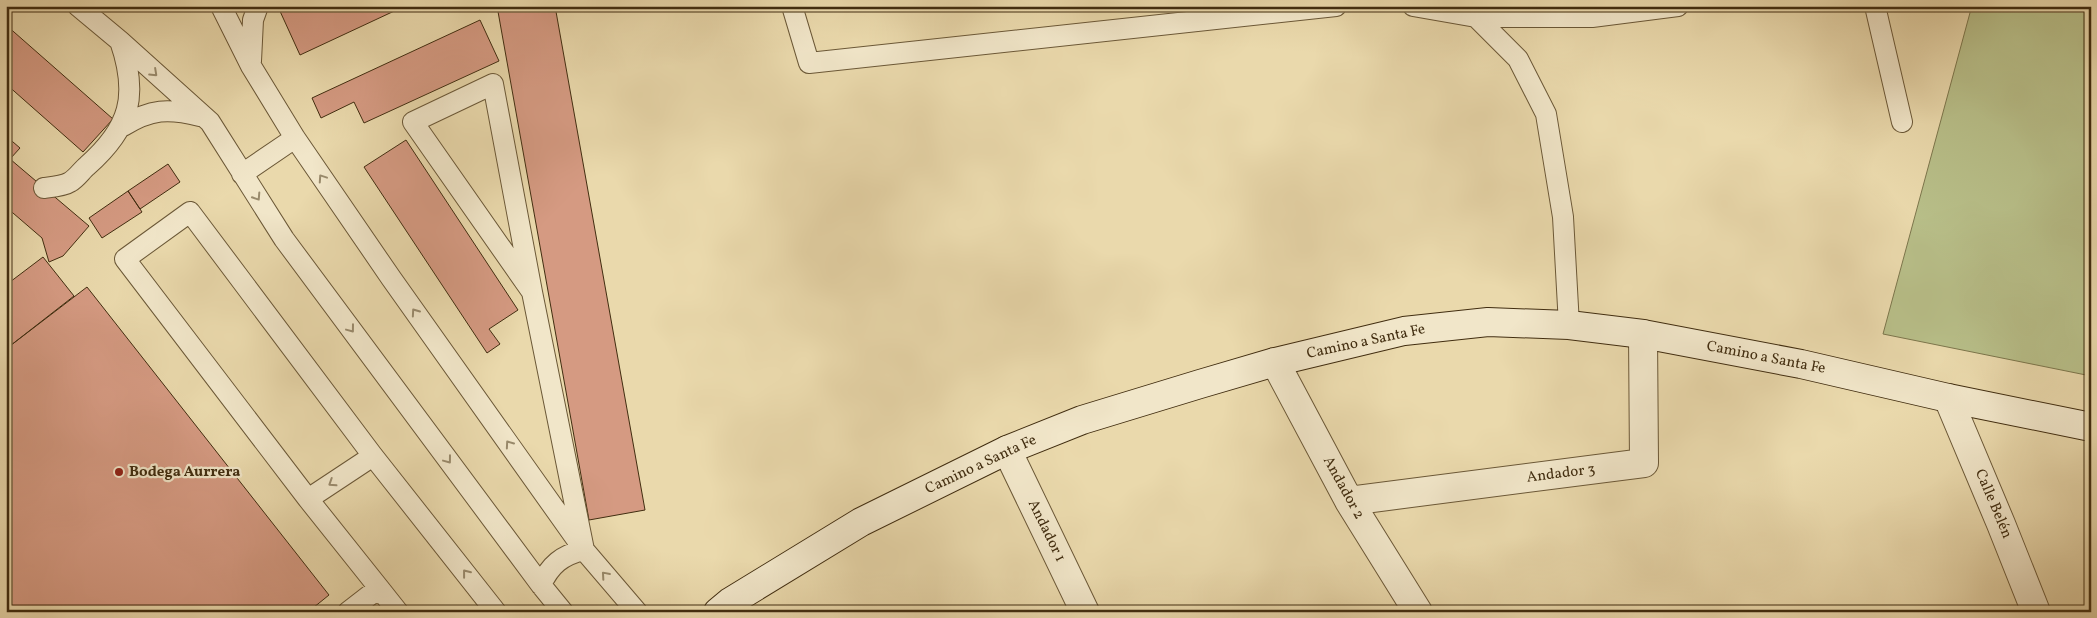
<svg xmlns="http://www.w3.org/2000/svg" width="2097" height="618" font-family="Vollkorn,serif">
  <rect width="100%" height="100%" fill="#ead9ac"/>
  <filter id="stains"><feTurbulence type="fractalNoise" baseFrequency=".004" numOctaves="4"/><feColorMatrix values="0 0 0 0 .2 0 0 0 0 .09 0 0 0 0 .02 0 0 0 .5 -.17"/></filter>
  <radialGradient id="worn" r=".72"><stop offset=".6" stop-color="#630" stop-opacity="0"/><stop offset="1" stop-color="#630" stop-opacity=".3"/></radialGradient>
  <!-- green -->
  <path fill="#b8bf89" stroke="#7c764c" d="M1992 6H2091V376L1883 334 1971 9Z"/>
  <!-- building -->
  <path fill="#d59a82" stroke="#412d10" d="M284 6H405L300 55 279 9Z
    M497 6H555L645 510 589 520Z
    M480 20 499 61 364 123 354 102 321 118 312 98Z
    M6 25 113 119 83 152 6 84Z
    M6 136 20 148 10 159 89 226 63 256 49 262 42 238 6 207Z
    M406 140 518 310 489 329 500 344 487 353 364 167Z
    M168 164 180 182 140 209 128 191Z
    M128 191 142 212 102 238 89 218Z
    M43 257 74 296 6 349V285Z
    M87 287 329 595 308 612H6V349Z"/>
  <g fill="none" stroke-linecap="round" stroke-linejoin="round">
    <defs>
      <path id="lane" d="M78 6 120 41 210 122 284 239 541 585 563 612
        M221 6 251 66 295 138 391 278 584 550 637 612
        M792 6 809 63 1336 6
        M1413 6 1476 17H1592L1678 6
        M1475 6 1476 17 1518 59 1546 114 1563 217 1569 325
        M1875 6 1902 122
        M251 61 253 20 258 6
        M123 126C151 109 168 108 200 116
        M242 174 295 138
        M44 188C52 187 64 186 70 182 77 178 82 170 87 166 130 128 139 96 120 41
        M532 292 413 122 493 84 532 292 584 550C562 555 550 565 541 585
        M373 456 308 499 379 588
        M308 499 125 259 190 212 373 456 496 612
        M348 612 379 588 398 612"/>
      <path id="street" d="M1275 362 1349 501 1418 612
        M1948 398 2001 524 2036 612
        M1007 450 1085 612
        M1349 501 1644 463 1643 334"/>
      <path id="secondary" d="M718 612 730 602 861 522 1007 450 1082 420 1200 384 1275 362 1404 331 1488 322 1569 325 1643 334 1801 364 1948 398 2091 427"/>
    </defs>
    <!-- lane casing -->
    <use href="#lane" stroke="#6b5837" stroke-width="22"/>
    <!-- street casing -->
    <use href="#street" stroke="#6b5837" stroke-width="30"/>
    <!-- secondary casing -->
    <use href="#secondary" stroke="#412d10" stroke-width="30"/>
    <!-- lane -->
    <use href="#lane" stroke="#f1e6c9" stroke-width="20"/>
    <!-- street -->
    <use href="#street" stroke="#f1e6c9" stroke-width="28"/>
    <!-- secondary -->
    <use href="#secondary" stroke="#f1e6c9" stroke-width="28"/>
  </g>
  <!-- one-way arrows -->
  <defs><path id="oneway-chevron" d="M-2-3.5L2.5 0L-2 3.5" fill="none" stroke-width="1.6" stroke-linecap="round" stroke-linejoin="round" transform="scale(1.25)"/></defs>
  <g stroke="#998a6c">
    <use href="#oneway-chevron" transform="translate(154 73) rotate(43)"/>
    <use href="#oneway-chevron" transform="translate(322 178) rotate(-124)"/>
    <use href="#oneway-chevron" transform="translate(257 197) rotate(57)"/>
    <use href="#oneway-chevron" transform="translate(415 312) rotate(-125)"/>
    <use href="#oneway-chevron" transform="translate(351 329) rotate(53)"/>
    <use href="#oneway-chevron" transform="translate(509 444) rotate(-125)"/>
    <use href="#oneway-chevron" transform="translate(448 460) rotate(53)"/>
    <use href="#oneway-chevron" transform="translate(332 483) rotate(147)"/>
    <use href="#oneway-chevron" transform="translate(466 573) rotate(-128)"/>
    <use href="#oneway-chevron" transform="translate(605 575) rotate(-131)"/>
  </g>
  <!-- markers -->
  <circle fill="#8f2418" stroke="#f1e6c9" stroke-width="2" cx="119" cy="472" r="5"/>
  <g text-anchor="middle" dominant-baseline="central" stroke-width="4.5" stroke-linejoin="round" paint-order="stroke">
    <!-- street labels -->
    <g font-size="15" fill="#412d10" stroke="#f1e6c9">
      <text transform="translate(1366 342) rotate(-12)">Camino a Santa Fe</text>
      <text transform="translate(1766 358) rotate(11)">Camino a Santa Fe</text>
      <text transform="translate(981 465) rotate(-25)">Camino a Santa Fe</text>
      <text transform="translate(1561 474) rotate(-7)">Andador 3</text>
      <text transform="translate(1343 488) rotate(61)">Andador 2</text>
      <text transform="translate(1993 504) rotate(67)">Calle Belén</text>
      <text transform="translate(1046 531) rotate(64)">Andador 1</text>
    </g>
    <!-- poi labels -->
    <g font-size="15" font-weight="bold" fill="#412d10" stroke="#f1e6c9" text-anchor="start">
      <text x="129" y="472">Bodega Aurrera</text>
    </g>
  </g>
  <!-- margin -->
  <rect width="2097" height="618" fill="none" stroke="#ead9ac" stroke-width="25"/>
  <rect x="8" y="8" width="2082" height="603" fill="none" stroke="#412d10" stroke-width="2.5"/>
  <rect x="12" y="12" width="2072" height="593" fill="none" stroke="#412d10"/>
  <rect width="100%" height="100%" filter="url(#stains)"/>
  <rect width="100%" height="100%" fill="url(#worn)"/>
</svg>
